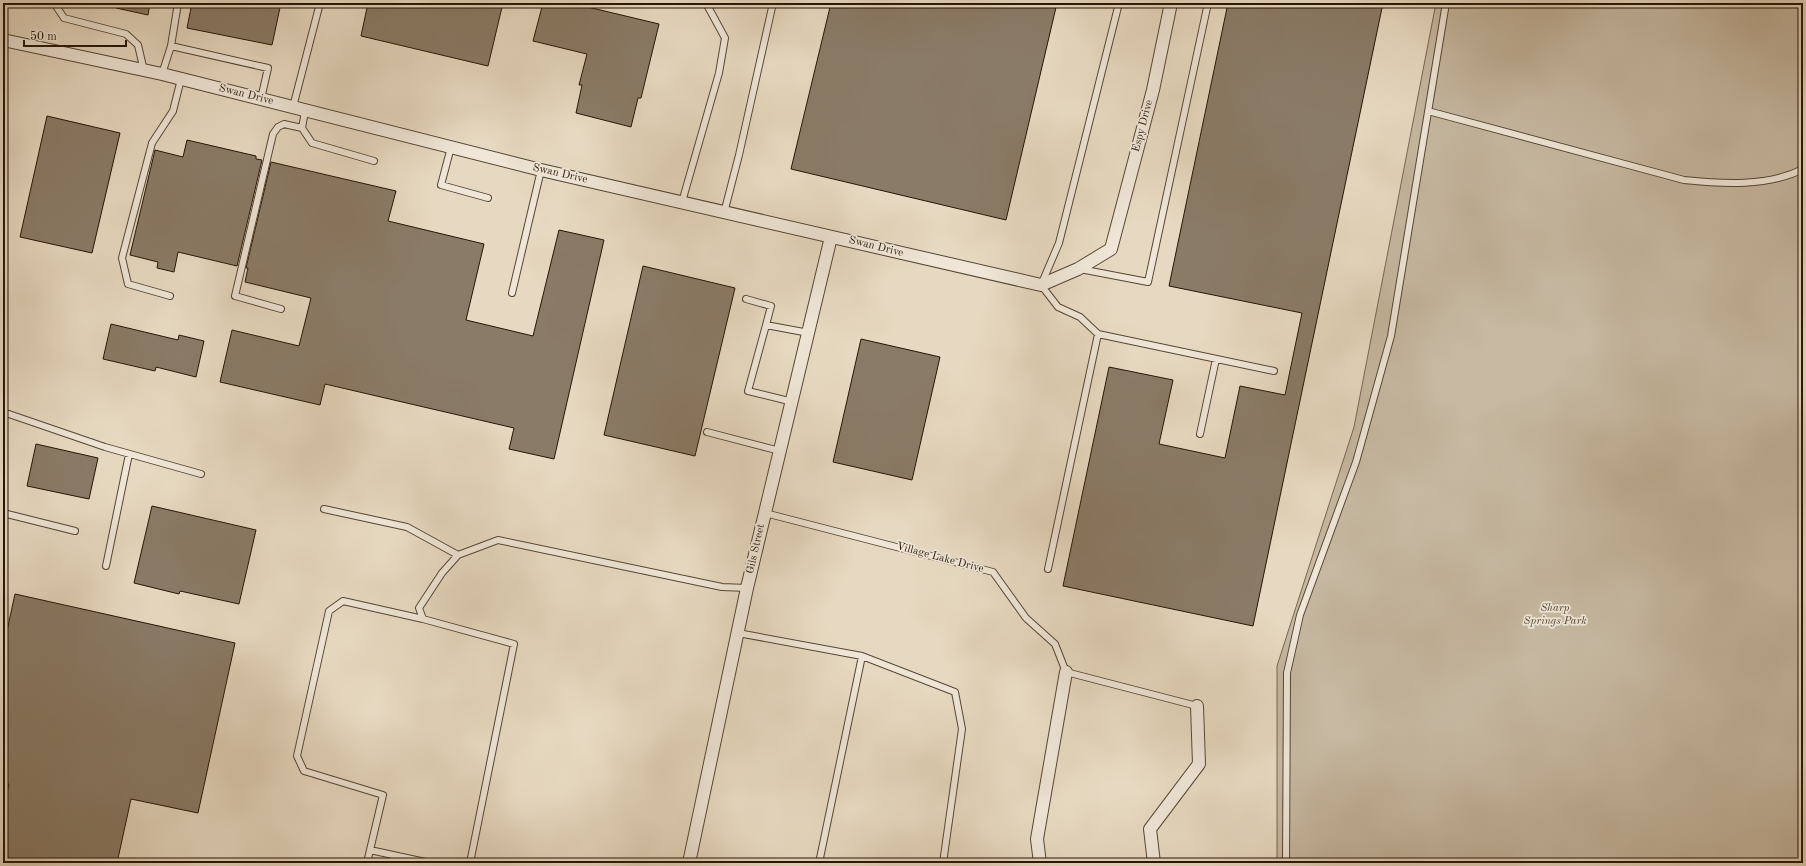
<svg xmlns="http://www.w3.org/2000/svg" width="1806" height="866" font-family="'Old Standard TT',serif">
  <rect width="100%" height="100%" fill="#e7d9c1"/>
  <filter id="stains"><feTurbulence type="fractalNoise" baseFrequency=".005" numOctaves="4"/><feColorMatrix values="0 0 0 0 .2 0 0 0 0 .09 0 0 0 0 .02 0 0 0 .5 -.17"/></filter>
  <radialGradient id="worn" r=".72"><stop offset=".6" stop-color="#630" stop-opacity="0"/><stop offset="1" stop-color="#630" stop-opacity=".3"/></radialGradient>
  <!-- green -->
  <path fill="#c6b8a1" stroke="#766654" d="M1436 3H1803V863H1277V666L1354 427Z"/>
  <!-- building -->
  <path fill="#8a7b67" stroke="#251506" d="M117 3H150L148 15 116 8Z
    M192 3H281L272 45 187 28Z
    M368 3H503L488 66 361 36Z
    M543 3H571L659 24 641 98H638L631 127 576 113 582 85H579L587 54 533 41Z
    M831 3H1057L1006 220 791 169Z
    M1228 3H1383L1253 626 1063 586 1109 367 1173 380 1159 444 1225 458 1240 386 1285 395 1302 313 1169 286Z
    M47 116 120 133 92 253 20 237Z
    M187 140 256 156V159L262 160 237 266 178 252 174 272 157 268 158 262 130 255 155 150 183 157Z
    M271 162 396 191 388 221 484 244 466 320 533 336 559 230 604 240 554 459 509 449 514 428 325 384 320 405 220 382 232 330 299 346 311 298 245 282 248 268H246Z
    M643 266 735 288 695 456 604 435Z
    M111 324 178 340 179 335 204 341 196 377 156 367 155 371 103 359Z
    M861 339 940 357 912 480 833 462Z
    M36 444 98 458 89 499 27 486Z
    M152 506 256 530 239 604 180 591 179 594 134 583Z
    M15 594 235 643 198 813 131 799 117 863H3V809L9 784 3 783V649Z"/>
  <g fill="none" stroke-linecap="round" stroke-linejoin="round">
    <defs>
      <path id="lane" d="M54 3 64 18 126 34 138 45 144 71
        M1119 3 1059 243 1041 285 1058 307 1080 317 1098 334 1274 371
        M171 46 178 3
        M162 74 171 46 268 68 261 99
        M293 107 320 3
        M305 111 302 128 312 143 374 161
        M1428 111 1684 180C1722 184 1768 187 1803 169
        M451 147 441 185 488 198
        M682 202 719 73 725 38 706 3
        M724 213 739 155 773 3
        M1080 269 1148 282 1208 3
        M512 293 541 170
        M170 296 128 284 122 258 152 143 173 111 181 79
        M746 299 771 306 766 325
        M281 309 235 296 273 134 278 127 284 124 302 128
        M793 402 748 391 766 325 809 333
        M3 412 105 447 201 474
        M3 422 5 413
        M707 432 780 451
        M1200 434 1216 359
        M324 509 407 527 458 555
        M3 513 75 531
        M765 513 993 572 1026 618 1055 644 1066 672 1197 706
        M106 566 129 454
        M1048 569 1098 334
        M738 633 862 656 955 692 962 729 943 863
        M370 850 383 795 304 771 297 756 329 611 343 601 423 619
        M367 863 370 850 430 863
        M470 863 514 644 423 619 419 608 442 573 458 555 498 540 722 587 747 588
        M819 863 862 656
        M1286 863 1287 673 1300 615 1356 462 1391 336 1446 3"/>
      <path id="street" d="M3 40 162 74 541 170 1041 285 1078 269 1111 249 1153 90 1171 3
        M689 863 747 588 831 237
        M1040 863 1037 839 1066 672
        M1154 863 1150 829 1199 764 1197 706"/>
    </defs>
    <!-- lane casing -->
    <use href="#lane" stroke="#564635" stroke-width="8"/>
    <!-- street casing -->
    <use href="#street" stroke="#564635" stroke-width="14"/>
    <!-- lane -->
    <use href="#lane" stroke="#efe6d7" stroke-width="6"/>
    <!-- street -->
    <use href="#street" stroke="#efe6d7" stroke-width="12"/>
  </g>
  <g text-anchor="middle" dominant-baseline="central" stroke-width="3.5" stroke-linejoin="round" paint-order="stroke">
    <!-- street labels -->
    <g font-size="11" fill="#251506" stroke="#efe6d7">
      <text transform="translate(246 95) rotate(14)">Swan Drive</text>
      <text transform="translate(1143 126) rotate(-75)">Espy Drive</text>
      <text transform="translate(560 174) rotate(13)">Swan Drive</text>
      <text transform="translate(876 247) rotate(14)">Swan Drive</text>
      <text transform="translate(756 549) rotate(-77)">Gils Street</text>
      <text transform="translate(940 558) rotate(15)">Village Lake Drive</text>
    </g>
    <!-- park labels -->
    <g font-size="11" font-style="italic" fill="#554634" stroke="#efe6d7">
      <text x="1555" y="608">Sharp<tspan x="1555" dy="13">Springs Park</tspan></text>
    </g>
  </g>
  <!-- margin -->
  <rect width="1806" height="866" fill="none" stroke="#e7d9c1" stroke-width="16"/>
  <rect x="4" y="4" width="1798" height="858" fill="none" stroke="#251506" stroke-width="2"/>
  <rect x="8" y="8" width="1790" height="850" fill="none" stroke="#251506"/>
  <!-- scale -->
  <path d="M24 40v6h102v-6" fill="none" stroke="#251506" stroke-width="2"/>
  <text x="30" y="40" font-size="12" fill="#251506" stroke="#efe6d7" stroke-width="3" paint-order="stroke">50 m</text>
  <rect width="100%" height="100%" filter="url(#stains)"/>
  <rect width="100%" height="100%" fill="url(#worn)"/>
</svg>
